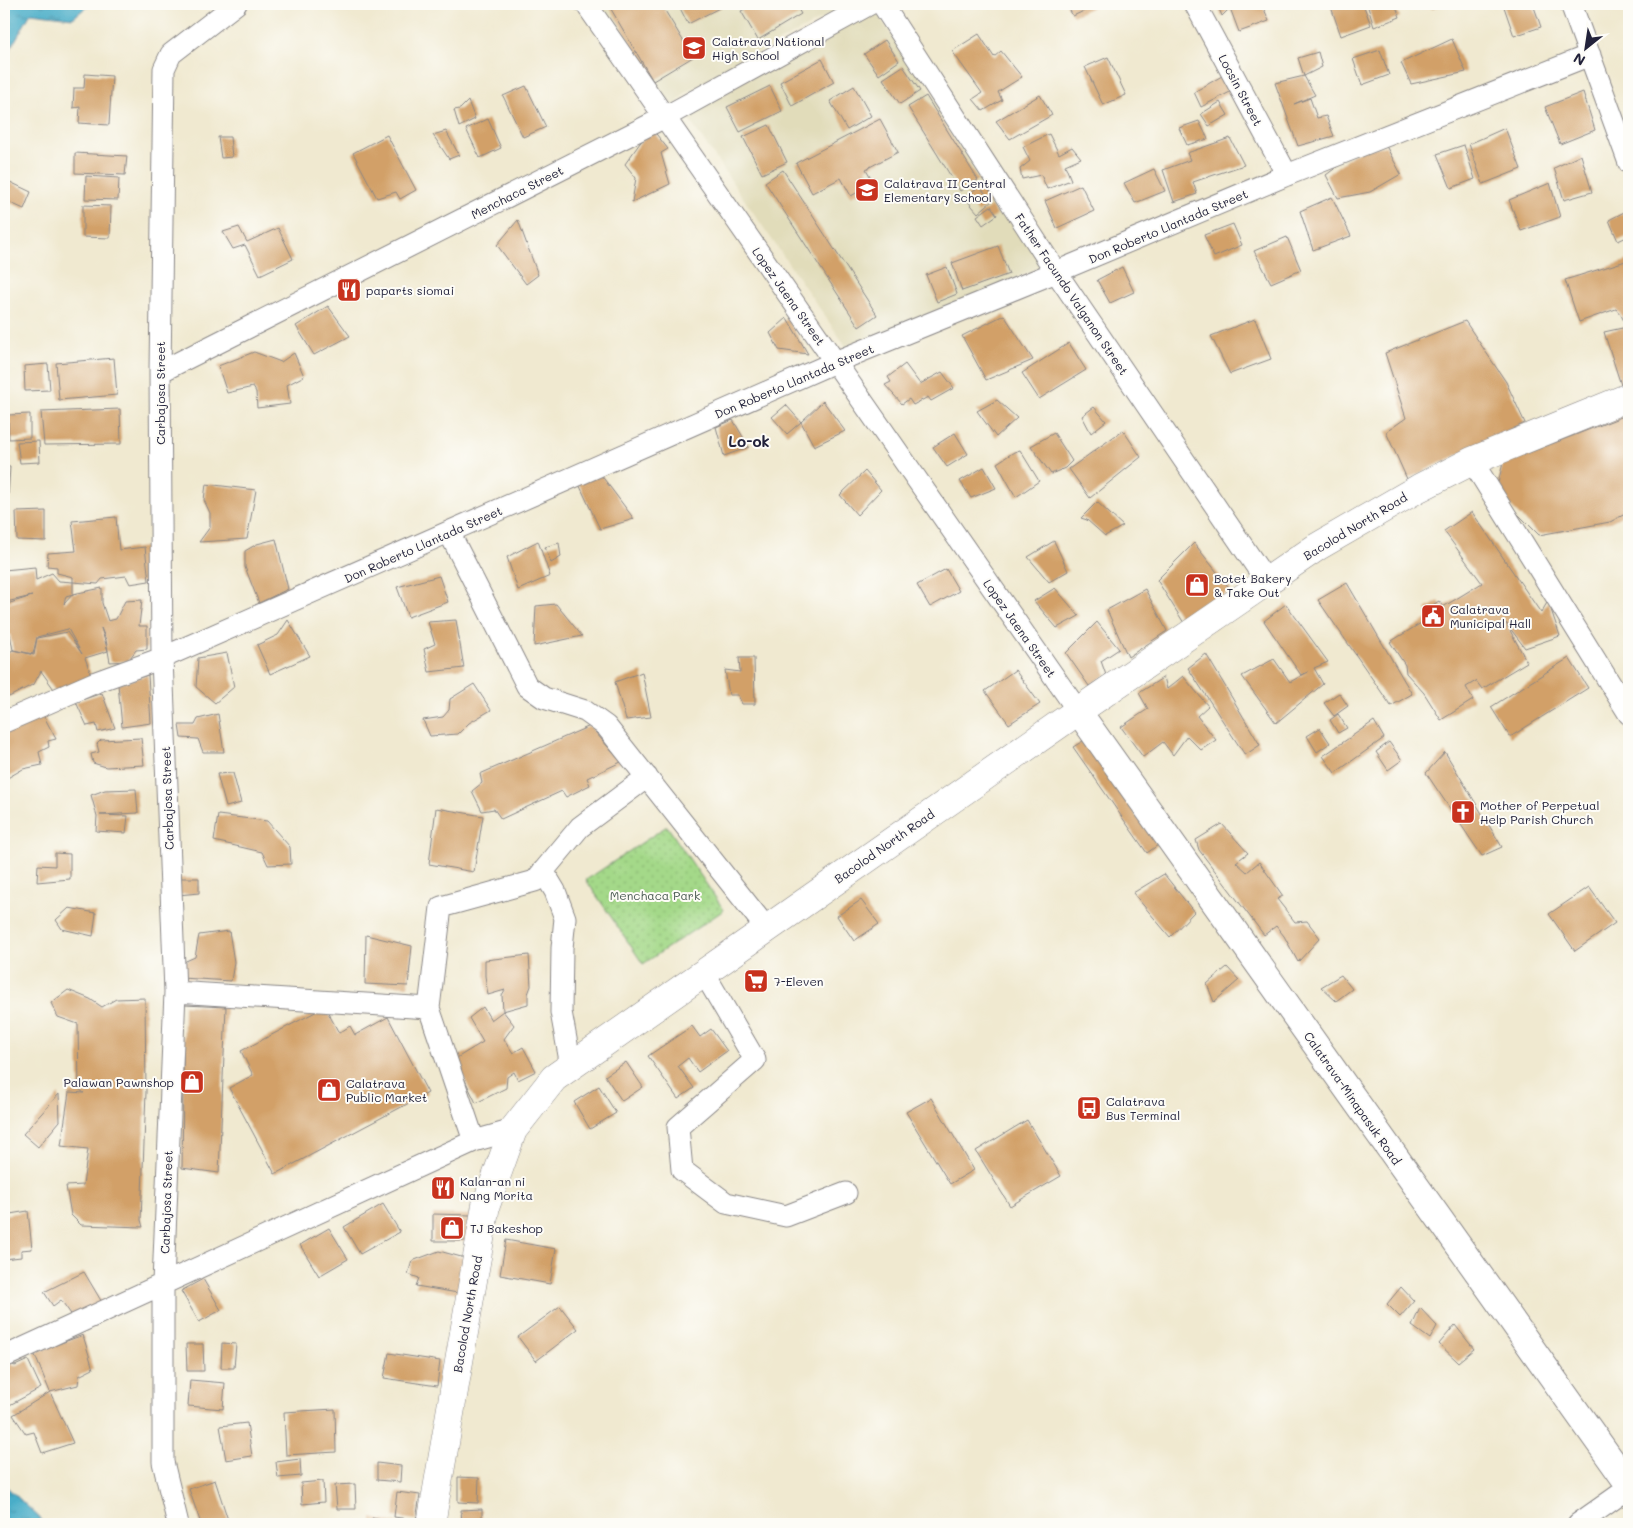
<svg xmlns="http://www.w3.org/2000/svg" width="1633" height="1528" font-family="Mali,sans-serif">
  <defs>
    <pattern id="park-dots" width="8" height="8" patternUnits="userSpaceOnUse" patternTransform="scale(1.25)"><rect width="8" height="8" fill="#a4d989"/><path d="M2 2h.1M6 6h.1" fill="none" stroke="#8dba77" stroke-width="1.8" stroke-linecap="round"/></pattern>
    <pattern id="water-ripples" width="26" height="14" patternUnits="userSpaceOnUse" patternTransform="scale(1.25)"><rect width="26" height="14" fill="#49adc8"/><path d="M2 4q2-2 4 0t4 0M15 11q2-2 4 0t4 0" fill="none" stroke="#3c8ca4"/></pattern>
  </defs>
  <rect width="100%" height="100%" fill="#fdfcf7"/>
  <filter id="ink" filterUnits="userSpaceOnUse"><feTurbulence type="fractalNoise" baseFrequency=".02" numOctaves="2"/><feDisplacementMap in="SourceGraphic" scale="10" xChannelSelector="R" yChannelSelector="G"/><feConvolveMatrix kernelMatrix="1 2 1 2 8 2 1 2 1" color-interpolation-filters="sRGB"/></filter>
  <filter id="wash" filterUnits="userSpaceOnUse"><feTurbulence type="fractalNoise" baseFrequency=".0096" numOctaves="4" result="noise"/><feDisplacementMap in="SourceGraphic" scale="20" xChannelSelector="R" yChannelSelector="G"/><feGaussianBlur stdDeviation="1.12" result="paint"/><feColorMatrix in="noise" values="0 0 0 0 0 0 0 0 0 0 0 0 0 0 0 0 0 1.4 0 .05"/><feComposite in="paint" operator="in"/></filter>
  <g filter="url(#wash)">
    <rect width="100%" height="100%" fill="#f0e9d0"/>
    <!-- built -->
    <path fill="#e1dcba" d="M590 4H849L686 92 665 117Z
      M873 8 1047 265 847 348 685 114Z"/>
    <!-- park -->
    <path fill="url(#park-dots)" stroke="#637e62" d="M667 826 724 910 643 964 586 880Z"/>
    <!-- water -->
    <path fill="url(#water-ripples)" stroke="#366882" d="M4 4H90L73 18 31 13 4 60Z
      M4 1483 7 1487 46 1524H4Z"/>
    <g id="blocks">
      <!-- building -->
      <path fill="#d2a068" d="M608 4H661L693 57 653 81Z
        M678 4H727L688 24Z
        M754 4H795L801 14 758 40 741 11Z
        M1066 4H1099L1073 16Z
        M1217 4H1262L1269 21 1239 32 1230 8 1222 16Z
        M1330 4H1363L1371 25 1341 36Z
        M1367 4H1395L1400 17 1374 27Z
        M1429 4H1444L1432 9Z
        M1503 4H1533L1541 27 1514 36Z
        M979 34 994 57 1001 51 1022 77 998 92 1002 100 983 111 973 99 982 93 952 51Z
        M1452 39 1466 72 1411 84 1401 63Z
        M885 40 899 61 879 75 864 54Z
        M1380 50 1389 75 1362 85 1353 59Z
        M1318 52 1322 67 1304 76 1298 58Z
        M1108 57 1126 95 1103 105 1085 67Z
        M822 59 834 82 792 106 780 82Z
        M903 66 920 91 900 104 883 79Z
        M85 74 112 76 109 125 79 123 80 107 73 108 74 88H84Z
        M1222 76 1230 92 1201 107 1194 92Z
        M1304 76 1315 95 1294 104 1310 98 1317 118 1326 116 1334 136 1298 146 1275 83Z
        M526 86 546 127 523 137 503 96Z
        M770 86 782 111 740 132 727 107Z
        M854 86 871 116 847 130 830 101Z
        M1583 92 1595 130 1560 144 1545 107Z
        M1040 95 1052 115 1010 139 996 121Z
        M926 96 978 180 960 191 908 107Z
        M468 101 475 119 459 127 454 110 460 109Z
        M1220 102 1228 115 1209 126 1201 114Z
        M488 119 501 148 480 158 466 129Z
        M880 119 898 152 866 169 874 183 851 196 841 178 812 193 796 163Z
        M1199 121 1208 139 1187 145 1179 128Z
        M769 125 787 162 762 174 743 137Z
        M1505 128 1521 169 1483 184 1469 144Z
        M653 130 668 149 661 153 670 184 632 202 636 178 625 164 640 143Z
        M446 131 459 155 449 159 433 135Z
        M1049 134 1059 154 1072 147 1081 158 1065 165 1071 180 1047 189 1041 175 1022 179 1020 169 1030 161 1023 147Z
        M387 135 416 190 400 199 396 192 377 198 353 153Z
        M218 137H230L232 157 221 158Z
        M1230 138 1244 165 1193 182 1197 194 1174 202 1163 170 1190 160 1187 153Z
        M1464 145 1475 179 1451 188 1437 154Z
        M1386 146 1401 174 1370 192 1338 198 1326 175 1361 149Z
        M75 153 127 156 125 175 75 173Z
        M1581 155 1592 192 1564 200 1554 168Z
        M1154 169 1165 191 1135 203 1124 183Z
        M783 170 877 315 859 327 765 182Z
        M86 176 119 178 118 200 85 199Z
        M8 181 31 192 24 209 4 200V190Z
        M1550 183 1560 217 1521 231 1509 200Z
        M1081 185 1094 211 1057 228 1045 201Z
        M979 186 992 201 978 213 965 198Z
        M1332 197 1351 236 1313 250 1300 211Z
        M83 205 111 206 110 238 83 237Z
        M991 206 997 215 983 225 977 216Z
        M1626 211 1629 218V236L1618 241 1609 220Z
        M518 220 538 275 526 284 497 245Z
        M1233 224 1242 245 1214 257 1204 235Z
        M239 227 247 242 278 228 293 259 260 275 245 245 233 249 223 232Z
        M1287 237 1301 270 1271 283 1254 251Z
        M998 246 1009 274 962 291 952 263Z
        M1629 260V382L1621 385 1604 332 1627 327 1621 315 1616 309 1579 322 1565 280Z
        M947 267 957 294 937 302 926 275Z
        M1122 267 1134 292 1110 303 1097 280Z
        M328 306 350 336 314 355 296 326Z
        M1004 315 1033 360 986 380 962 336Z
        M787 318 808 354 779 350 770 333Z
        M1255 319 1271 359 1230 374 1211 336Z
        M1465 321 1506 382 1525 423 1407 479 1386 432 1406 418 1385 353Z
        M1069 343 1086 370 1039 399 1022 373Z
        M254 352 281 362 294 353 304 376 287 385 290 404 257 408 256 392 253 387 227 393 218 366Z
        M114 358 117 395 59 400 56 363Z
        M48 364 50 390 25 391 24 366Z
        M905 364 920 384 942 372 954 388 931 401 928 397 913 405 909 399 902 404 885 385 891 382 888 377Z
        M997 400 1017 418 996 437 977 411Z
        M823 401 845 431 814 446 801 422Z
        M786 405 801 422 787 434 772 417Z
        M1094 407 1106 421 1091 433 1082 416Z
        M120 409 121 444 44 445 41 412Z
        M30 414V438L9 439 8 415Z
        M1629 414V512L1610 522 1539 535 1511 507 1498 483 1503 463Z
        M733 420 749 447 724 456 716 427Z
        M1123 430 1141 457 1090 498 1069 469Z
        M955 433 968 454 947 467 933 447Z
        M1054 433 1072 461 1065 468 1051 474 1031 446Z
        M39 441 40 462 20 463 17 442Z
        M1020 450 1039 481 1016 497 997 463 1014 452Z
        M4 466 10 467 7 514H4Z
        M984 467 996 488 971 498 960 481Z
        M865 471 881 490 857 515 840 495Z
        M601 475 634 519 600 529 578 482Z
        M206 484 256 490 247 539 199 542 210 527V513L204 500Z
        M1097 502 1123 526 1105 536 1087 520 1081 518Z
        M46 511V541L17 540 16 512Z
        M1472 512 1541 613 1548 601 1560 636 1525 648 1506 623 1527 662 1482 689 1476 681 1466 687 1473 700 1441 720 1424 693 1406 673 1405 665 1390 642 1431 617 1426 609 1439 601 1443 607 1482 583 1444 531Z
        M116 517 119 550 145 547 149 581 130 584 126 576 102 579 98 584 73 582V577L57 573V567L47 566 48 553 76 551 72 521Z
        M276 539 288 589 259 603 245 567V551L257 544Z
        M538 541 550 576 518 590 507 557Z
        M1054 541 1068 571 1049 582 1028 557Z
        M559 543 561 557 551 563 545 547Z
        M1194 543 1231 590 1184 623 1157 580Z
        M35 567 36 580 52 573 59 581 73 582V594L66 596 64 604 73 594 102 588V603L108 621 116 619 125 601 142 600 139 626H147V649L136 650 128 661 110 662 106 640 101 628 108 651 85 658 93 680 56 692 41 671 33 686 32 685 9 697 4 687V655L13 650 34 655 37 638 67 632 82 654 68 629 37 637 33 654 13 650 10 634 4 642V605L32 596 6 602 4 570Z
        M946 569 959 591 930 607 917 585Z
        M439 576 448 602 408 617 397 587Z
        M1347 583 1412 694 1391 706 1318 600Z
        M1055 588 1079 616 1057 628 1034 601Z
        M1145 589 1167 631 1128 657 1107 610Z
        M556 604 582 636 534 646 536 606Z
        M1286 604 1328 662 1314 668 1323 684 1276 723 1242 676 1274 659 1290 682 1308 672 1301 675 1264 621Z
        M288 620 310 656 270 674 257 645 278 635Z
        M456 620 464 668 429 672 424 649 435 644 428 622Z
        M1097 622 1119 649 1101 661 1106 675 1089 686 1066 653Z
        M227 653 234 687 215 703 196 687 198 658Z
        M1206 654 1260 745 1245 755 1188 668Z
        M739 658H754L755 704H742L738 695H729L725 670 740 672Z
        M1569 658 1588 688 1510 737 1491 707Z
        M1015 670 1040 704 1009 724 985 691Z
        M642 672 651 717 626 720 615 682Z
        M148 675 151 723 122 727 118 684Z
        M1183 676 1208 706 1197 716 1216 740 1201 750 1187 736 1173 755 1163 742 1143 757 1121 727 1148 709 1139 693 1164 677 1167 689Z
        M474 684 491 710 469 723 458 734 430 736 423 720 443 717 449 710 450 699Z
        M102 693 115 728 98 732 96 724 87 726 76 702Z
        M1339 693 1348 706 1334 716 1324 703Z
        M41 711 56 739 48 741 49 747 39 752 42 765 23 769 4 780V735L22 720Z
        M218 714 224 752H203L198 739 181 738 179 725H195L198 719Z
        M1338 714 1347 728 1338 733 1330 720Z
        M1374 721 1384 738 1335 773 1323 756Z
        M590 726 621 762 587 778 590 785 566 797 562 791 501 819 494 809 482 811 472 791 482 783 480 774Z
        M1320 728 1330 743 1317 752 1307 736Z
        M141 738 144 765 106 767 93 763 91 754 99 752 97 744 101 740Z
        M1083 741 1158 845 1147 853 1073 747Z
        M1389 742 1402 760 1388 770 1376 752Z
        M1445 752 1502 847 1482 856 1426 773Z
        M233 773 241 803 226 807 217 774Z
        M136 789 138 813 100 815 128 816 126 833 96 831 97 816 91 795 105 790Z
        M436 808 483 816 474 872 429 864Z
        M218 815 267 821 290 847 291 864 268 865 262 852 214 841Z
        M1222 824 1248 853 1236 862 1247 872 1259 862 1283 896 1277 899 1295 922 1307 921 1320 938 1298 962 1284 936 1276 926 1264 935 1199 850 1196 840Z
        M55 853 70 854V879L37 882 38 865 55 866Z
        M1164 874 1194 912 1170 937 1133 893Z
        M179 878H199V893L178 895Z
        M1589 887 1615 923 1575 951 1549 914Z
        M861 900 879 924 854 941 837 916Z
        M69 908 96 913 93 936 62 929 56 920Z
        M229 931 234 962 231 981 181 978 179 964 195 957 199 935Z
        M366 935 412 946 408 986 365 984Z
        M529 955 531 986 528 994V1004L503 1011 502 995 505 990 488 995 485 976V960Z
        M1227 967 1239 980 1214 1002 1207 984Z
        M1341 975 1352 989 1336 1001 1321 987Z
        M68 990 90 999 102 1007 116 999 145 998 146 1092 141 1220 143 1227 81 1225 71 1215 66 1186 83 1185 88 1149 61 1146 69 1092 84 1093 79 1089 78 1024 58 1017 51 1003Z
        M184 1005 226 1007 219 1173 182 1168Z
        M325 1007 339 1033 350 1026 355 1035 388 1017 428 1093 275 1174 229 1088 253 1075 241 1051Z
        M483 1007 491 1020 503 1011 514 1025 504 1039 513 1053 523 1047 536 1071 518 1080 514 1072 507 1077 506 1088 476 1103 455 1059 483 1042 469 1018Z
        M692 1026 700 1037 711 1029 727 1051 698 1072 688 1058 678 1066 694 1088 678 1099 648 1056Z
        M626 1062 643 1087 622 1101 605 1076Z
        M599 1086 616 1113 590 1129 574 1102Z
        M59 1094 60 1121 38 1147 23 1134Z
        M931 1098 974 1170 950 1184 906 1112Z
        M1027 1120 1061 1176 1010 1206 976 1151Z
        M383 1204 400 1232 360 1254 344 1227Z
        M28 1211 32 1249 21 1250V1257L4 1259V1215Z
        M433 1214 471 1215V1241H433Z
        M329 1228 348 1259 319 1276 300 1245Z
        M506 1240 556 1249 550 1284 500 1275Z
        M439 1251 465 1258 458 1293 416 1286 419 1278 408 1274 412 1261Z
        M84 1272 103 1304 73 1317 61 1300 53 1306 44 1292Z
        M203 1279 221 1310 199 1322 181 1291Z
        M1401 1287 1414 1301 1400 1317 1387 1304Z
        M560 1306 578 1329 536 1361 518 1337Z
        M1420 1308 1437 1326 1430 1339 1412 1326Z
        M1455 1325 1474 1349 1458 1362 1439 1344Z
        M83 1335 93 1369 79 1376 78 1385 50 1392 34 1353Z
        M222 1343 236 1344 234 1368H221Z
        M186 1344H203L204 1371H187Z
        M389 1353 440 1361 437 1386 384 1378Z
        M28 1360 41 1388 4 1408V1366L9 1363 15 1366Z
        M190 1380 225 1383 223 1409 188 1406Z
        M50 1392 73 1443 42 1453 34 1432 26 1434 13 1415Z
        M335 1409 336 1452 286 1455 284 1412Z
        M247 1423 252 1456 226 1460 220 1426Z
        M300 1459 301 1476 278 1478 276 1462Z
        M377 1463 401 1466 400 1482 377 1480Z
        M458 1477 479 1478 478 1503 458 1502Z
        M215 1480 229 1523 224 1524H201L189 1489Z
        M323 1481 324 1502 302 1504 301 1483Z
        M355 1484 356 1509H337L335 1485Z
        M397 1492 420 1495 416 1520 394 1517Z
        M482 1509V1524H462L461 1510Z
        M372 1518 397 1523V1524H372Z"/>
    </g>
  </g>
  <g filter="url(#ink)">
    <use href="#blocks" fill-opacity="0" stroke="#898686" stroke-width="1"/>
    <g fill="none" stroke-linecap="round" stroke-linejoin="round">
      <defs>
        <path id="minor" d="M586 4 1078 711
          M882 4 1056 272 1267 582
          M1195 4 1287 175
          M1571 4 1629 163
          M160 372 665 117 870 4
          M1472 461 1629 714
          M449 532 527 686 544 698 585 711 606 726 767 929
          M4 722 96 682 162 658 835 362 1056 272 1287 175 1590 55
          M543 871 555 891 565 918 562 948 561 1012 571 1066
          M704 973 755 1060 678 1127 682 1170 726 1203 786 1216 846 1193
          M175 992 429 1008 474 1141 513 1130
          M429 1008 441 907 535 881 580 827 647 777
          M4 1357 474 1141
          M178 1524 163 1462V1283L175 992 162 658 160 372 164 69 171 54 236 4
          M1578 1524 1629 1488"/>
        <path id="major" d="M1078 711 1629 1485"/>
        <path id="highway" d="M431 1524 486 1205 513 1130 554 1078 1078 711 1317 547 1419 488 1472 461 1629 397"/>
      </defs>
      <!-- minor casing -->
      <use href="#minor" stroke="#898686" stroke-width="23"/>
      <!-- major casing -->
      <use href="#major" stroke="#898686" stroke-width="28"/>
      <!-- highway casing -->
      <use href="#highway" stroke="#898686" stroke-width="29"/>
      <!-- minor -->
      <use href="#minor" stroke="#fff" stroke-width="21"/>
      <!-- major -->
      <use href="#major" stroke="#fff" stroke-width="26"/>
      <!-- highway -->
      <use href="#highway" stroke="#fff" stroke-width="28"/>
    </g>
  </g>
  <!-- icons -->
  <defs>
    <symbol id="school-square" viewBox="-11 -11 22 22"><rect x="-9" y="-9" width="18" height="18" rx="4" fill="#c8321e" stroke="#fdfcf7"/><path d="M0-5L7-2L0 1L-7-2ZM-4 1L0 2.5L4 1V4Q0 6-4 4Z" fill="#fff"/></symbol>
    <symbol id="restaurant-square" viewBox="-11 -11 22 22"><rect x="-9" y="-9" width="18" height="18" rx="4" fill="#c8321e" stroke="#fdfcf7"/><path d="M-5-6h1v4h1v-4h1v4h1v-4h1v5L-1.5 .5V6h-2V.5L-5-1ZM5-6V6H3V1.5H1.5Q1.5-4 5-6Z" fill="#fff"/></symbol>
    <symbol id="shop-square" viewBox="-11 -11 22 22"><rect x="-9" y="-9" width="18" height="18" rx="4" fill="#c8321e" stroke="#fdfcf7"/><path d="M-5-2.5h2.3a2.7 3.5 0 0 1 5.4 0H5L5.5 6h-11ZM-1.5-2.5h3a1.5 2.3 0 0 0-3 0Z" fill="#fff"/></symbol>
    <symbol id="civic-square" viewBox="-11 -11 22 22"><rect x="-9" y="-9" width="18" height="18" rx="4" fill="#c8321e" stroke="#fdfcf7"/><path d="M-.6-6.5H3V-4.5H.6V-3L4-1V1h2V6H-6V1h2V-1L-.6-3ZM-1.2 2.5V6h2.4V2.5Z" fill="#fff"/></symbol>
    <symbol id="church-square" viewBox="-11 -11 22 22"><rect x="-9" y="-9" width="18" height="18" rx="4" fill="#c8321e" stroke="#fdfcf7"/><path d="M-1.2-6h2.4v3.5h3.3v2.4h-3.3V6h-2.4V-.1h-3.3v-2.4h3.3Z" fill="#fff"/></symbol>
    <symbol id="supermarket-square" viewBox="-11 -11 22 22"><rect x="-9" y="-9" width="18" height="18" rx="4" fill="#c8321e" stroke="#fdfcf7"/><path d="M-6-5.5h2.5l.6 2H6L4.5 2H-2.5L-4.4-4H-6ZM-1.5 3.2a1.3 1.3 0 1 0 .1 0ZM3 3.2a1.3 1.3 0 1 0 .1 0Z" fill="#fff"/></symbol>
    <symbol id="bus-square" viewBox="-11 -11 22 22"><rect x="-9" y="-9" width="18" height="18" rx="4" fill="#c8321e" stroke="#fdfcf7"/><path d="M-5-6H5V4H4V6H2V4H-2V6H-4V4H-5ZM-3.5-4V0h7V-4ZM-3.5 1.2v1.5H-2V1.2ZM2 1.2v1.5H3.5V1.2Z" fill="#fff"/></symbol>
  </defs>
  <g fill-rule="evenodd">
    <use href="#school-square" x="680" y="34" width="28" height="28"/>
    <use href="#school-square" x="853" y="176" width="28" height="28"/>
    <use href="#restaurant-square" x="335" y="276" width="28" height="28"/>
    <use href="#shop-square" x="1183" y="571" width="28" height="28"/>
    <use href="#civic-square" x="1419" y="602" width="28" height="28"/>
    <use href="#church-square" x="1449" y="798" width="28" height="28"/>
    <use href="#supermarket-square" x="742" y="967" width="28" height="28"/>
    <use href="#shop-square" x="178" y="1068" width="28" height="28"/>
    <use href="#shop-square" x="315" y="1076" width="28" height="28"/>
    <use href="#bus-square" x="1075" y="1094" width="28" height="28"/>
    <use href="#restaurant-square" x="429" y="1174" width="28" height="28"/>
    <use href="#shop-square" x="438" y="1214" width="28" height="28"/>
  </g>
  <g text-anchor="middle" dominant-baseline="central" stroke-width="4" stroke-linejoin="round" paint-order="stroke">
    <!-- poi labels -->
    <g font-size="12" fill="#22223b" stroke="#fdfcf7" text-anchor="start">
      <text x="712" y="41">Calatrava National<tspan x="712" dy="14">High School</tspan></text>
      <text x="884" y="183">Calatrava II Central<tspan x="884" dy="14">Elementary School</tspan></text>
      <text x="366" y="290">paparts siomai</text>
      <text x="1214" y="578">Botet Bakery<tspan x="1214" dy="14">&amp; Take Out</tspan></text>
      <text x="1450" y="609">Calatrava<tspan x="1450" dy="14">Municipal Hall</tspan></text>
      <text x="1480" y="805">Mother of Perpetual<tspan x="1480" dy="14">Help Parish Church</tspan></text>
      <text x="774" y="981">7-Eleven</text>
      <text x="174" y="1082" text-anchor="end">Palawan Pawnshop</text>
      <text x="346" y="1083">Calatrava<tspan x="346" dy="14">Public Market</tspan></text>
      <text x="1106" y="1101">Calatrava<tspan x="1106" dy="14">Bus Terminal</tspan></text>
      <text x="460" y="1181">Kalan-an ni<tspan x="460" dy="14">Nang Morita</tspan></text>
      <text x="470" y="1228">TJ Bakeshop</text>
    </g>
    <!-- street labels -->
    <g font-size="12" fill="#22223b" stroke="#fdfcf7">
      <text transform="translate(1241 90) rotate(62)">Locsin Street</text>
      <text transform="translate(517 192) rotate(-27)">Menchaca Street</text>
      <text transform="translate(1168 226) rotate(-23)">Don Roberto Llantada Street</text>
      <text transform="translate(1072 294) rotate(56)">Father Facundo Valganon Street</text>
      <text transform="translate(789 296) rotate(55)">Lopez Jaena Street</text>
      <text transform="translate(794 381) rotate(-23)">Don Roberto Llantada Street</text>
      <text transform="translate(160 393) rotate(-90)">Carbajosa Street</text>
      <text transform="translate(1355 526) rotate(-31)">Bacolod North Road</text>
      <text transform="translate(423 544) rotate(-24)">Don Roberto Llantada Street</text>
      <text transform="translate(1020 628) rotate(55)">Lopez Jaena Street</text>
      <text transform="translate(167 798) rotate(-92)">Carbajosa Street</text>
      <text transform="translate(884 846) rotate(-35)">Bacolod North Road</text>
      <text transform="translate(1353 1098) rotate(55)">Calatrava-Minapasuk Road</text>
      <text transform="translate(166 1202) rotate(-88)">Carbajosa Street</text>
      <text transform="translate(467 1314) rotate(-80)">Bacolod North Road</text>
    </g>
    <!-- park labels -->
    <g font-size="12" fill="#495952" stroke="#fdfcf7">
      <text x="655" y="895">Menchaca Park</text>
    </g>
    <!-- quarter labels -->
    <g font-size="15" font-weight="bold" fill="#22223b" stroke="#fdfcf7">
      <text x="749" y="441">Lo-ok</text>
    </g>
  </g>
  <!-- margin -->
  <rect width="1633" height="1528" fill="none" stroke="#fdfcf7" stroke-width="20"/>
  <!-- north arrow -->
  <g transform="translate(1586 48) rotate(210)" stroke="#fdfcf7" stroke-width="4" paint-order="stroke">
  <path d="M0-4L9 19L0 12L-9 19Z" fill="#22223b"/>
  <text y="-8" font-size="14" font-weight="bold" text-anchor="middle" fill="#22223b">N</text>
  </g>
</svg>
